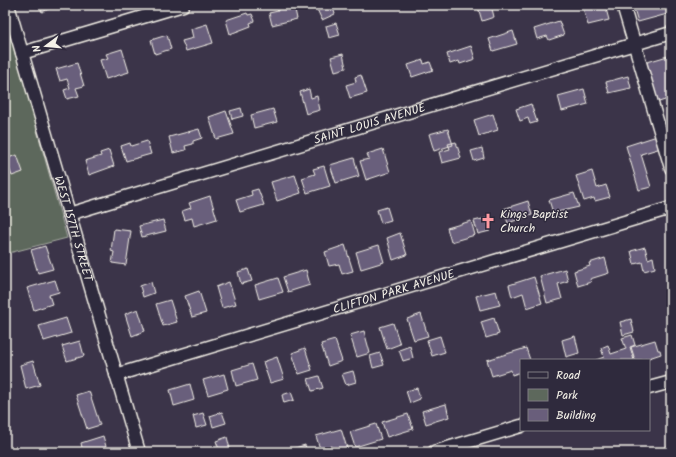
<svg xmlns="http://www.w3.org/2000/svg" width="676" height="457" font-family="Kalam,sans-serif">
  <rect width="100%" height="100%" fill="#3b3449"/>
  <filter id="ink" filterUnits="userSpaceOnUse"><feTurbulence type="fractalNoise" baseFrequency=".025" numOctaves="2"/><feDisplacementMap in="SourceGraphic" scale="8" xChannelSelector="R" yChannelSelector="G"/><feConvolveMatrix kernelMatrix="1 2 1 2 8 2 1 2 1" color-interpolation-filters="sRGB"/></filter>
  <g filter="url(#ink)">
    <!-- green -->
    <path fill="#5d685c" stroke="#a8aca2" d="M16 31 43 124 36 127 67 238 5 254V34Z"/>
    <!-- building -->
    <path fill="#695e7b" stroke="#f4f1e8" d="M39 5H54L55 6 42 12Z
      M284 5H294L297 19 272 25 269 13 278 11 277 7Z
      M299 5H310L311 8 300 11Z
      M315 5H332L335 14 322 20Z
      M484 5H491L494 17 482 21 478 7Z
      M593 5 594 9 605 5 609 20 588 25 583 8Z
      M633 5H671V13L638 22Z
      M247 13 248 15 252 14 255 21 250 23 251 26 230 34 226 20Z
      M559 21 564 35 549 40 547 36 537 39 534 29Z
      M336 23 340 35 329 38 326 26Z
      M207 24 213 43 186 51 182 41 193 38 191 29Z
      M513 31 517 44 493 51 489 39Z
      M167 35 171 49 155 54 151 40Z
      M471 46 475 59 460 64 459 61 450 64 447 54Z
      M122 49 129 72 106 79 100 60 108 58 106 54Z
      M343 54 346 68 335 71 331 57Z
      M671 55V98L656 103 644 63Z
      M423 60 424 64 430 62 433 70 412 77 408 65Z
      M77 63 84 86 76 88 79 96 67 99 64 90 70 88 67 79 60 81 56 69Z
      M361 75 367 93 350 98 346 85 356 82 355 77Z
      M628 76 631 88 609 93 606 82Z
      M309 89 311 98 317 96 320 110 306 114 300 92Z
      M584 89 588 104 562 111 558 96Z
      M531 104 537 122 530 124 528 118 520 121 516 109Z
      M241 108 243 116 232 119 230 111Z
      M273 109 277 122 254 128 251 115Z
      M226 111 234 134 216 139 209 117Z
      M493 114 498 130 479 136 474 120Z
      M199 129 202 138 193 141V144L185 146 186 150 173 153 169 137Z
      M448 129 453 145 434 151 429 134Z
      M657 136 661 148 641 154 651 187 639 190 626 146Z
      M147 141 151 154 126 161 121 146 130 143 131 146Z
      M456 142 461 158 442 163 439 152 450 149 448 144Z
      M482 148 484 158 474 161 471 151Z
      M383 149 390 172 366 180 360 161 369 159 367 154Z
      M109 150 114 166 89 175 85 161 101 156 100 153Z
      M17 155 23 172 12 176 9 168 5 170V159Z
      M354 158 359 176 336 183 330 165Z
      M324 166 330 186 307 193 302 178 315 174 313 169Z
      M592 171 597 188 606 185 610 197 595 201 594 198 584 201 576 176Z
      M295 175 301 193 277 201 271 182Z
      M258 189 264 205 240 212 236 200 252 195 251 191Z
      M574 193 579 207 553 213 549 200Z
      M210 196 217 219 194 226 192 218 185 220 182 211 191 208 189 203Z
      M528 201 532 215 508 223 503 209Z
      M387 207 391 220 381 223 377 210Z
      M487 218 490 231 478 234 474 221Z
      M163 220 166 231 142 237 139 226Z
      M471 221 475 235 451 242 447 228Z
      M114 229 131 231 126 265 112 263 114 252 111 251Z
      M400 233 407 255 393 260 387 238Z
      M345 245 353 271 342 274 339 264 329 266 325 252Z
      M379 245 384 262 361 269 356 252Z
      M45 246 53 269 38 273 31 250Z
      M645 247 648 259 653 257 655 268 644 271 642 262 634 264 631 251Z
      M605 258 609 273 590 279 591 282 578 286 574 271 590 266 589 263Z
      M248 269 252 281 241 284 238 272Z
      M565 269 568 281 558 284 562 299 547 303 540 276Z
      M306 270 310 285 288 292 283 277Z
      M534 277 542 303 527 308 523 293 512 297 509 285Z
      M278 278 283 292 259 299 255 285Z
      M55 280 59 292 49 295 52 304 34 310 27 288Z
      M151 282 154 293 143 297 140 286Z
      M229 282 236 304 222 308 216 287Z
      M199 291 206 313 192 317 185 296Z
      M496 291 500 305 480 310 476 296Z
      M170 300 177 322 163 326 156 304Z
      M138 309 145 331 132 336 125 314Z
      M421 314 428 336 414 340 407 319Z
      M66 318 71 333 44 341 39 326Z
      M494 318 499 334 486 338 481 322Z
      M631 319 634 332 623 335 620 322Z
      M393 323 400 344 387 349 380 327Z
      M364 331 370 353 357 357 350 335Z
      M632 335 635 345 630 347 634 360H596L604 357 601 348 608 345 611 354 626 349 622 338Z
      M440 336 445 352 432 356 427 340Z
      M575 336 579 353 566 357 562 340Z
      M335 340 342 361 328 366 321 344Z
      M655 340 658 350H660L661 354 643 360H635L631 347Z
      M80 341 84 356 67 361 62 346Z
      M410 346 413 358 403 361 399 350Z
      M305 348 312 370 299 374 292 353Z
      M526 348 530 360H521V372L512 375 511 370 492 376 487 360Z
      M380 353 384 365 373 368 370 356Z
      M277 357 284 379 270 383 263 362Z
      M33 361 40 385 26 389 20 365Z
      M252 364 257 380 236 386 232 370Z
      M353 371 356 382 346 385 342 374Z
      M224 374 228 389 208 395 203 380Z
      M319 376 323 388 312 391 308 379Z
      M190 384 194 400 174 406 170 390Z
      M417 388 420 399 410 403 406 391Z
      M89 391 100 425 87 429 76 395Z
      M291 392 294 400 284 403 282 395Z
      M446 404 449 417 426 424 422 411Z
      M222 412 226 423 213 427 210 416Z
      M203 413 207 425 196 428 193 416Z
      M408 414 413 429 387 437 382 422Z
      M376 424 381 439 355 447 350 432Z
      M341 429 347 448 334 452H333L331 446 320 449 316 436Z
      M103 436 107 450 100 452H83L81 443Z
      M227 437 230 449 220 452 216 441Z
      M305 445 307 452H282Z
      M671 445V452H661L668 450 667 446Z"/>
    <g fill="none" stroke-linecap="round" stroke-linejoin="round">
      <defs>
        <g id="minor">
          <path id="s1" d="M8 5 139 452"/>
          <path d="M623 5 671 168"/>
          <path d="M22 53 183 5"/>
          <path id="s2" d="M69 214 671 33"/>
          <path id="s3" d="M116 375 671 208"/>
          <path d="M649 388 671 382"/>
          <path d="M434 452 521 426"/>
        </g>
      </defs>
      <!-- minor casing -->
      <use href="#minor" stroke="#f4f1e8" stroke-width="15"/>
      <!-- minor -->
      <use href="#minor" stroke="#2f2a3d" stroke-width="12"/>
    </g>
  </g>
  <!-- icons -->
  <defs>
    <symbol id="church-bare" viewBox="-9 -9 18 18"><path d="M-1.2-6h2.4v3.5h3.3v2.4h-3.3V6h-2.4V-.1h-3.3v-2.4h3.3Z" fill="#ff9aa2" stroke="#2f2a3d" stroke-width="2.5" paint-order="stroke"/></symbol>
  </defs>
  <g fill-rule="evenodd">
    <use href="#church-bare" x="477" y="210" width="22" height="22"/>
  </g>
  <g text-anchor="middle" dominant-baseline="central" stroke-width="3" stroke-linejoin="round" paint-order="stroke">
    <!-- street labels -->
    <g font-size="12" fill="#f4f1e8" stroke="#2f2a3d">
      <text stroke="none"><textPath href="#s2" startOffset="314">SAINT LOUIS AVENUE</textPath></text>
      <text stroke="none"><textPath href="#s1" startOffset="233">WEST 157TH STREET</textPath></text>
      <text stroke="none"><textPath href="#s3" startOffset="290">CLIFTON PARK AVENUE</textPath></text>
    </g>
    <!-- poi labels -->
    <g font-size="12" fill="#f4f1e8" stroke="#2f2a3d" text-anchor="start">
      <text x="500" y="214">Kings Baptist<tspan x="500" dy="14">Church</tspan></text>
    </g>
  </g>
  <!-- margin -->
  <rect width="676" height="457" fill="none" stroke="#2f2a3d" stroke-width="20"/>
  <rect x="10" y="10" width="656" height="437" fill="none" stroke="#f4f1e8" stroke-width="1.5" filter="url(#ink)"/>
  <!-- legend -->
  <rect x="520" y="359" width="130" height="72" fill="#2f2a3d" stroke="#7e7a81"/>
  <rect x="528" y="372" width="20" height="6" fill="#2f2a3d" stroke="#7e7a81"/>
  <text x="556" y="379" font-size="12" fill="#f4f1e8">Road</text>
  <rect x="528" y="389" width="20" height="12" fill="#5d685c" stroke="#7e7a81"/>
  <text x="556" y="399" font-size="12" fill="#f4f1e8">Park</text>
  <rect x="528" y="409" width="20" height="12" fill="#695e7b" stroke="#7e7a81"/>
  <text x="556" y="419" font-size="12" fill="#f4f1e8">Building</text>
  <!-- north arrow -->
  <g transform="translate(46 46) rotate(254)" stroke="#2f2a3d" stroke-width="3" paint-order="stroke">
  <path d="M0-3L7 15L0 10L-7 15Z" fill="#f4f1e8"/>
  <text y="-6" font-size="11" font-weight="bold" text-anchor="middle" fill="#f4f1e8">N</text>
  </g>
</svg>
